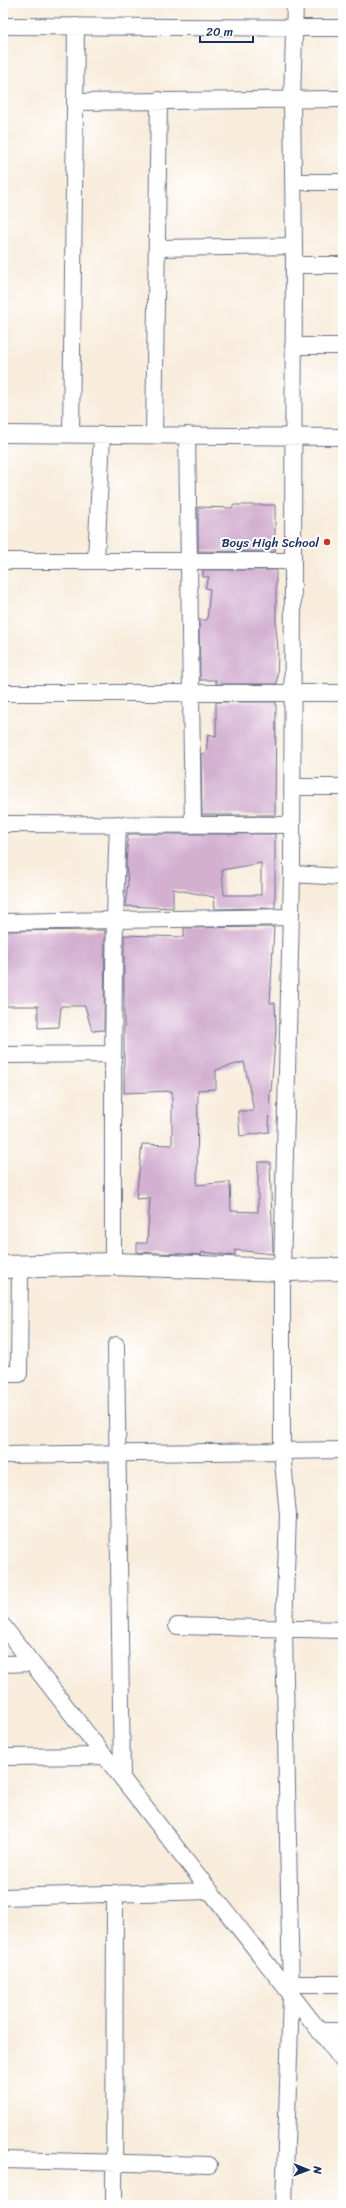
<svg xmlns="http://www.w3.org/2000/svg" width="346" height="2208" font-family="Sriracha,sans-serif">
  <rect width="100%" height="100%" fill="#fff"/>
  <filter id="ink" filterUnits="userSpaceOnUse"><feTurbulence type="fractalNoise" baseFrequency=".025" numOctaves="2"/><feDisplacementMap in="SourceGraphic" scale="8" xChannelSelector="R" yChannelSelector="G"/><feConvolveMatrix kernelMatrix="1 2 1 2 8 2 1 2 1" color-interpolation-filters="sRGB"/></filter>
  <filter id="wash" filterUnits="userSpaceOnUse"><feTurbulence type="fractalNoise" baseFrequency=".012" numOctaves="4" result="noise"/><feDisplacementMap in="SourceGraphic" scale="16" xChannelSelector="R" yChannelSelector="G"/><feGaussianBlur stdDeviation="0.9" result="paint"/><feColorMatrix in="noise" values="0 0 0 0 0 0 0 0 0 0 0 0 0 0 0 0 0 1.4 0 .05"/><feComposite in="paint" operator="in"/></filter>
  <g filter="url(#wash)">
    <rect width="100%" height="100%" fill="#f8ecdb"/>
    <g id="blocks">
      <!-- building -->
      <path fill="#d3afd0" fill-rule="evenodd" d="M233 505H275V552L198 551V507L233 508Z
        M203 570H276V628L278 649 277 684H216V680H200L199 620H207L210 589 205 588 209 577H203Z
        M216 702H276L275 815H202L201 754 206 753 208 734 216 736Z
        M128 834H275V908L215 909 214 897 173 889V908L125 906 128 883 126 865ZM261 863V895H224L222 870Z
        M274 927 270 1003H275L276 1030 271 1091 270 1090 269 1132 240 1136 238 1111H254L244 1062 216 1070V1089L198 1090 197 1185 230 1182 231 1211 258 1212V1162H270L273 1254 235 1250V1256L202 1252 201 1255 137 1252V1243H147L150 1198 136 1199 142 1144 172 1145V1091L124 1093V935L184 937V928Z
        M105 930 104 1030 92 1031 85 1006H61L59 1027 38 1028V1006H3V931Z"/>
    </g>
  </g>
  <g filter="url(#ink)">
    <use href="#blocks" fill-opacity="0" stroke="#68718a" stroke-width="1"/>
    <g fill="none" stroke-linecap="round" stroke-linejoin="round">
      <defs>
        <path id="street" d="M3 26 343 28
          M75 102 343 99
          M293 182H343
          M157 248 294 246
          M294 265H343
          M293 346H343
          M3 434 343 437
          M71 434 76 26
          M154 435 159 100
          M187 435 193 825
          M3 561H293
          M96 561 102 435
          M3 693H343
          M292 787H343
          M3 824 292 825
          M292 874 343 877
          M3 922 291 917
          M3 1055 113 1054
          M113 1264C113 1118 112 971 118 824
          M116 1345 122 1778
          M3 1374H19L20 1266
          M3 1455 343 1450
          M3 1626 343 2061
          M177 1626 343 1630
          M3 1664 32 1663
          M3 1757 105 1756
          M3 1897 210 1891
          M291 1984H343
          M319 2031H343
          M3 2160 209 2165
          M114 2205 115 1893
          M284 2205 291 1996 284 1628 288 1515 282 1451V1270L292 874 294 246 292 99 295 3"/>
        <path id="secondary" d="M3 1267 113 1264 282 1270 343 1269"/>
      </defs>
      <!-- street casing -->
      <use href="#street" stroke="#68718a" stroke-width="18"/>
      <!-- secondary casing -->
      <use href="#secondary" stroke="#68718a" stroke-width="24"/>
      <!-- street -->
      <use href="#street" stroke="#fff" stroke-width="16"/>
      <!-- secondary -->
      <use href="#secondary" stroke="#fff" stroke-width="22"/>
    </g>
  </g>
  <!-- markers -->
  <circle fill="#c8321e" stroke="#fff" stroke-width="1.5" cx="327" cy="542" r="4"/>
  <g text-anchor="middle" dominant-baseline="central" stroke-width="4" stroke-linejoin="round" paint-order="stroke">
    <!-- poi labels -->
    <g font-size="13" fill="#1b2f5e" stroke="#fff" text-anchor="end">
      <text x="319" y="542">Boys High School</text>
    </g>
  </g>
  <!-- margin -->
  <rect width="346" height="2208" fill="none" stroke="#fff" stroke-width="16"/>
  <!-- north arrow -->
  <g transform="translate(308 2170) rotate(91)" stroke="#ffffff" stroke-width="3" paint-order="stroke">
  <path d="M0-3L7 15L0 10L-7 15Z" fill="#1b2f5e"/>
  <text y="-6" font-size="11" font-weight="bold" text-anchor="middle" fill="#1b2f5e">N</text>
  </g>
  <!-- scale -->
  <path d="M200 36v6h53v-6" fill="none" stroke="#1b2f5e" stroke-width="2"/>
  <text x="206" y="36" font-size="12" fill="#1b2f5e" stroke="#ffffff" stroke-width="3" paint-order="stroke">20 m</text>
</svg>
